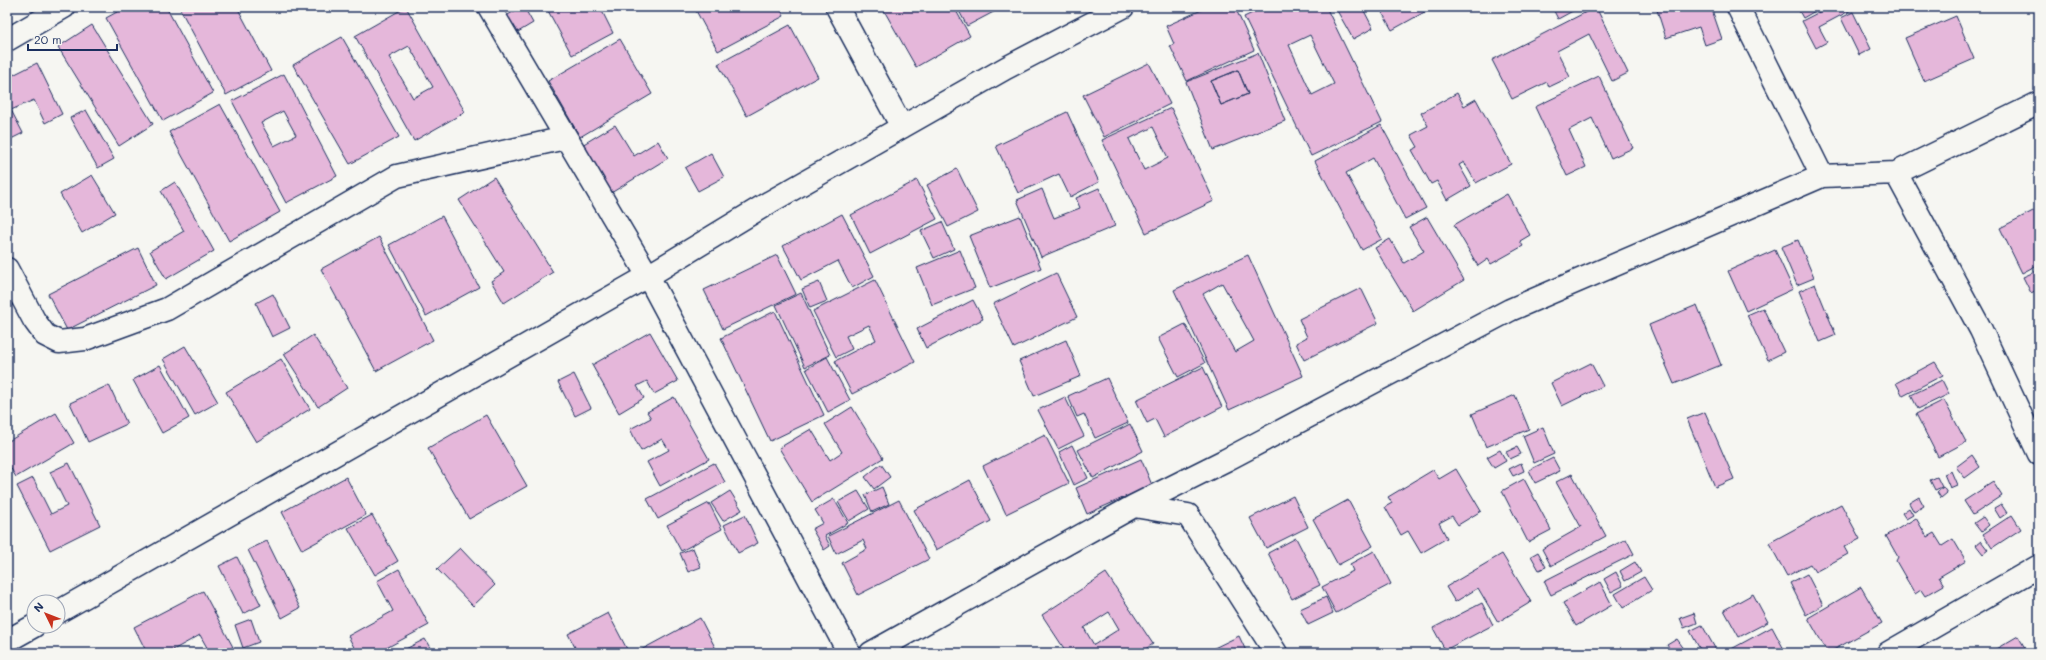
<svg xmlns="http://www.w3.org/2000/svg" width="2046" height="660" font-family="Mali,sans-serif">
  <rect width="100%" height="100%" fill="#f6f6f2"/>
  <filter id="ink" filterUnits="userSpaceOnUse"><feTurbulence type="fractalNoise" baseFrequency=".025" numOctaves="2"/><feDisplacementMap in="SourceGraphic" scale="8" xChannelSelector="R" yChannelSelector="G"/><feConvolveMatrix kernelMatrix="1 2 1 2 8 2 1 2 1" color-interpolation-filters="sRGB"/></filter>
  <g filter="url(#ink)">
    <!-- building -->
    <path fill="#e5b7da" stroke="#1b2f5e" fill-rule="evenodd" d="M126 7H166L213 93 163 121 106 18Z
      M179 7H237L271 71 226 95Z
      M406 7 465 112 414 141 355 36ZM409 46 433 87 413 98 389 57Z
      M521 7H524L533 23 513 35 503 18Z
      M546 7H600L613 33 572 55Z
      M694 7H779L784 16 718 51Z
      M882 7H954L970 36 916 67Z
      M957 7H1003L967 26Z
      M1208 7H1235L1254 50 1187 81 1170 46 1174 44 1166 26Z
      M1265 7H1326L1382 122 1311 156 1244 17ZM1310 35 1334 84 1312 95 1289 45Z
      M1335 7H1362L1373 28 1353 39Z
      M1379 7H1429L1430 9 1392 30Z
      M1552 7H1580L1558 19Z
      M1596 7 1628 73 1612 81 1589 34 1557 51 1570 77 1549 87 1547 82 1512 99 1492 60Z
      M1656 7H1711L1722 39 1705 45 1699 27 1666 38Z
      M1797 7H1822L1803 18Z
      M1829 7H1849L1851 10 1819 27 1827 42 1816 48 1802 21Z
      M1853 12 1871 49 1859 55 1841 18Z
      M1956 16 1974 59 1924 81 1905 38Z
      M92 25 153 124 119 146 58 47Z
      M790 25 818 77 747 116 718 64Z
      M342 37 399 137 350 164 293 65Z
      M620 39 652 94 580 137 548 81Z
      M1258 53 1285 121 1213 150 1186 82ZM1238 70 1248 94 1221 105 1211 81Z
      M37 63 62 114 45 123 34 100 11 110 23 133 7 141V78Z
      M1149 63 1170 104 1104 137 1083 95Z
      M1238 70 1248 94 1221 105 1211 81Z
      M284 74 337 176 286 203 232 101ZM283 111 296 135 274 146 261 123Z
      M1599 76 1633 148 1611 158 1592 118 1569 130 1586 167 1567 176 1535 107Z
      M1457 93 1464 106 1476 99 1511 164 1476 183 1464 162 1459 165 1471 186 1447 200 1437 181 1431 184 1412 150 1418 147 1411 135 1428 126 1421 113Z
      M220 104 280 212 229 241 169 132Z
      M1171 108 1214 201 1146 233 1102 140ZM1153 127 1168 158 1144 170 1129 139Z
      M86 110 114 159 98 168 70 118Z
      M1067 112 1099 182 1070 197 1059 174 1018 193 996 146Z
      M615 125 634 156 658 141 668 158 611 193 582 145Z
      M1381 125 1426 208 1405 219 1373 158 1346 173 1382 239 1362 250 1315 161Z
      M711 153 724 177 698 191 685 168Z
      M957 169 978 212 948 227 927 185Z
      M92 175 115 213 82 233 60 194Z
      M494 177 553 272 504 303 491 281 504 272 459 200Z
      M917 180 937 219 870 254 851 215Z
      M175 182 214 251 166 279 150 251 184 231 161 191Z
      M1099 188 1115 226 1041 257 1017 200 1042 189 1054 218 1080 208 1076 198Z
      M1507 194 1530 235 1520 241 1523 246 1491 264 1488 259 1478 266 1454 225Z
      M2035 210 2039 217V264L2022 273 2000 228Z
      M842 214 874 276 852 288 838 261 801 280 783 246Z
      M442 216 479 287 426 316 389 245Z
      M1020 216 1041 268 990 288 969 236Z
      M1427 217 1464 280 1413 311 1375 248 1390 239 1404 263 1424 251 1409 227Z
      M942 222 954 249 934 258 921 231Z
      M379 237 433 340 376 371 321 269Z
      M1798 240 1814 278 1797 285 1781 247Z
      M138 248 156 285 67 330 48 294Z
      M960 250 975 288 932 305 917 268Z
      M1775 250 1793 289 1746 311 1728 271Z
      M777 255 796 294 723 329 704 290Z
      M1248 255 1303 376 1229 410 1174 290ZM1222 283 1254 341 1235 352 1203 294Z
      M2039 270V289L2031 293 2023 277Z
      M1056 273 1077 317 1014 348 993 304Z
      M875 280 915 362 852 394 835 361 876 340 869 325 846 336 852 349 836 357 813 311Z
      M819 282 827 301 810 308 802 289Z
      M1815 284 1836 335 1820 342 1799 291Z
      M1361 288 1378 323 1304 360 1296 343 1307 337 1299 319Z
      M801 293 830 355 805 367 776 305Z
      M273 294 290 328 272 337 256 303Z
      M973 300 983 319 926 348 917 329Z
      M1697 305 1721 365 1674 384 1649 325Z
      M1763 308 1784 352 1768 360 1747 315Z
      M775 311 824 415 770 441 721 338Z
      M1185 324 1205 363 1178 377 1158 338Z
      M650 332 678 381 654 394 647 381 637 386 644 398 619 413 592 365Z
      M313 335 347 388 318 407 284 354Z
      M1066 340 1081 376 1034 396 1019 361Z
      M185 346 218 402 195 415 163 359Z
      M827 357 850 400 828 412 806 369Z
      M281 359 310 409 256 442 226 392Z
      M1935 362 1943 375 1903 396 1896 383Z
      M1591 363 1603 386 1562 406 1551 383Z
      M160 365 189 418 162 433 133 380Z
      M1203 367 1222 407 1164 437 1155 419 1147 423 1136 400Z
      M574 374 591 408 575 416 558 382Z
      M1107 378 1128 423 1095 438 1084 414 1077 417 1068 396Z
      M1942 380 1949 394 1918 409 1911 395Z
      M109 385 127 424 88 442 70 403Z
      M1515 395 1529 429 1486 447 1472 414Z
      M674 397 709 459 660 486 647 462 669 450 662 439 641 451 630 429 651 418 647 412Z
      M1065 397 1084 436 1058 449 1038 410Z
      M1944 400 1966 442 1938 457 1916 414Z
      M852 407 883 458 812 502 779 448 811 429 830 460 842 452 825 424Z
      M1705 412 1734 479 1715 487 1687 419Z
      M56 413 74 443 16 477 7 462V442Z
      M486 415 527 486 469 519 428 448Z
      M1130 424 1143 451 1093 478 1078 450Z
      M1543 427 1554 454 1534 463 1523 436Z
      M1045 435 1069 483 1006 514 983 466Z
      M1072 445 1088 478 1074 485 1059 452Z
      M1517 447 1521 454 1510 459 1506 452Z
      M1500 450 1506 461 1494 468 1487 457Z
      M1972 455 1980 467 1965 478 1956 467Z
      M1553 458 1560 471 1535 483 1529 470Z
      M1141 459 1152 485 1087 514 1076 488Z
      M69 463 100 525 50 550 17 486 33 478 51 514 67 506 50 472Z
      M714 463 725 482 658 519 647 499Z
      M1521 463 1524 471 1513 476 1509 469Z
      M881 464 890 477 874 489 865 477Z
      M1456 469 1481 511 1458 525 1452 516 1439 523 1447 538 1421 553 1408 531 1401 535 1385 507 1392 503 1388 497 1433 470 1439 479Z
      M1951 471 1957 485 1950 488 1944 474Z
      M1572 474 1606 536 1551 566 1542 549 1581 527 1556 482Z
      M346 477 366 515 302 550 282 512Z
      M1937 477 1942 487 1935 490 1930 480Z
      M1524 479 1551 530 1528 542 1502 491Z
      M970 480 991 521 936 550 914 510Z
      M1993 482 2002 496 1973 515 1964 501Z
      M882 487 889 504 872 512 865 495Z
      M1943 487 1947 493 1941 498 1937 492Z
      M730 491 742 510 723 521 711 503Z
      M858 491 869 509 849 521 838 502Z
      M1293 496 1308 527 1266 548 1250 518Z
      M1919 497 1924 506 1914 512 1909 503Z
      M834 499 848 523 825 536 830 546 824 550 812 529 823 523 815 510Z
      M899 500 929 559 858 595 842 563 867 549 863 540 836 554 828 536Z
      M1348 500 1373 546 1338 565 1313 519Z
      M709 503 722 529 681 551 667 525Z
      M1841 504 1860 539 1844 547 1848 554 1815 572 1810 564 1787 576 1769 543Z
      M2001 504 2007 513 2000 518 1994 508Z
      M1909 508 1913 515 1906 519 1902 513Z
      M372 515 398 561 375 575 348 528Z
      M745 515 758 543 738 553 724 525Z
      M2012 515 2021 529 1992 548 1983 534Z
      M1983 517 1989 525 1981 532 1974 523Z
      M1916 518 1927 537 1934 533 1942 546 1953 539 1966 561 1939 577 1944 585 1925 596 1921 590 1915 594 1896 561 1898 557 1886 536Z
      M1296 538 1320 585 1292 599 1268 553Z
      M1626 539 1634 554 1551 595 1544 581Z
      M267 541 300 608 282 618 248 550Z
      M1981 541 1988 550 1983 554 1976 545Z
      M460 548 495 585 473 606 437 569Z
      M693 548 701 567 688 572 680 553Z
      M1374 551 1391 584 1336 613 1322 587 1353 571 1350 564Z
      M1538 552 1546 567 1539 570 1531 556Z
      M1502 554 1531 602 1498 622 1478 588 1455 602 1446 587Z
      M237 557 261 605 243 614 219 566Z
      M1635 562 1641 572 1625 581 1620 571Z
      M399 569 429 625 377 653H357L348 636 393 611 377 581Z
      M1616 572 1623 586 1611 592 1604 579Z
      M1106 573 1153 644 1139 653H1067L1042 615ZM1109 612 1119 629 1094 645 1084 628Z
      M1807 574 1823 605 1806 615 1790 583Z
      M1644 577 1652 590 1623 608 1615 594Z
      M1600 582 1612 605 1576 626 1563 603Z
      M1861 587 1882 623 1828 653 1808 618Z
      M203 591 233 647 221 653H210L200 635 173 650 175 653H147L134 627Z
      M1753 594 1768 622 1739 637 1724 610Z
      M1326 597 1333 613 1308 625 1300 609Z
      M1482 603 1493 625 1445 650 1433 628Z
      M608 613 628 651 624 653H578L568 634Z
      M1694 613 1697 623 1684 628 1680 618Z
      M700 618 718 653H640L639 651Z
      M251 619 259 642 243 648 235 625Z
      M1702 625 1716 650 1711 653H1702L1690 631Z
      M1772 627 1786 653H1724Z
      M1239 636 1247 653H1204Z
      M2018 636 2028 653H1989Z
      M425 639 433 653H398Z
      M1677 639 1687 653H1672L1667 645Z"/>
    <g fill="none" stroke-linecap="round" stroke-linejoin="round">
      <defs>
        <path id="street" d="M489 7 648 276 849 653
          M837 7 902 127
          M1738 7 1822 176
          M7 40 64 7
          M1896 173 1981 330 2039 454
          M7 269 34 320 45 335 59 342 85 339 167 309 397 176 565 138
          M1134 506 1188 515 1276 653
          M58 612 648 276 770 202 902 127 1006 68 1123 7
          M7 641 34 626
          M871 653 1134 506 1226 460 1510 310 1822 176 1896 173 2039 103
          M1888 653 2039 566"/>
      </defs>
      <!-- street casing -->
      <use href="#street" stroke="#1b2f5e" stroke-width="25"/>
      <!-- street -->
      <use href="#street" stroke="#f6f6f2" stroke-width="22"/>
    </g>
  </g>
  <!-- margin -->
  <rect width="2046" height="660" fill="none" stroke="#f6f6f2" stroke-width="24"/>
  <rect x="12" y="12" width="2022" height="636" fill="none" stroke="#1b2f5e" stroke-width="1.5" filter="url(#ink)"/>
  <!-- north arrow -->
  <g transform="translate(46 614) rotate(313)"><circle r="19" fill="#f6f6f2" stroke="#9ea6b7"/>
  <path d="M0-3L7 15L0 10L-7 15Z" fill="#c8321e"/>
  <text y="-6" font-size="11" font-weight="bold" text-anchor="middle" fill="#1b2f5e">N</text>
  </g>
  <!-- scale -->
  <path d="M28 44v6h89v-6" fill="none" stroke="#1b2f5e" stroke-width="2"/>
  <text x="34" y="44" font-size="12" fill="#1b2f5e" stroke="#f6f6f2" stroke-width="3" paint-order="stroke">20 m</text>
</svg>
